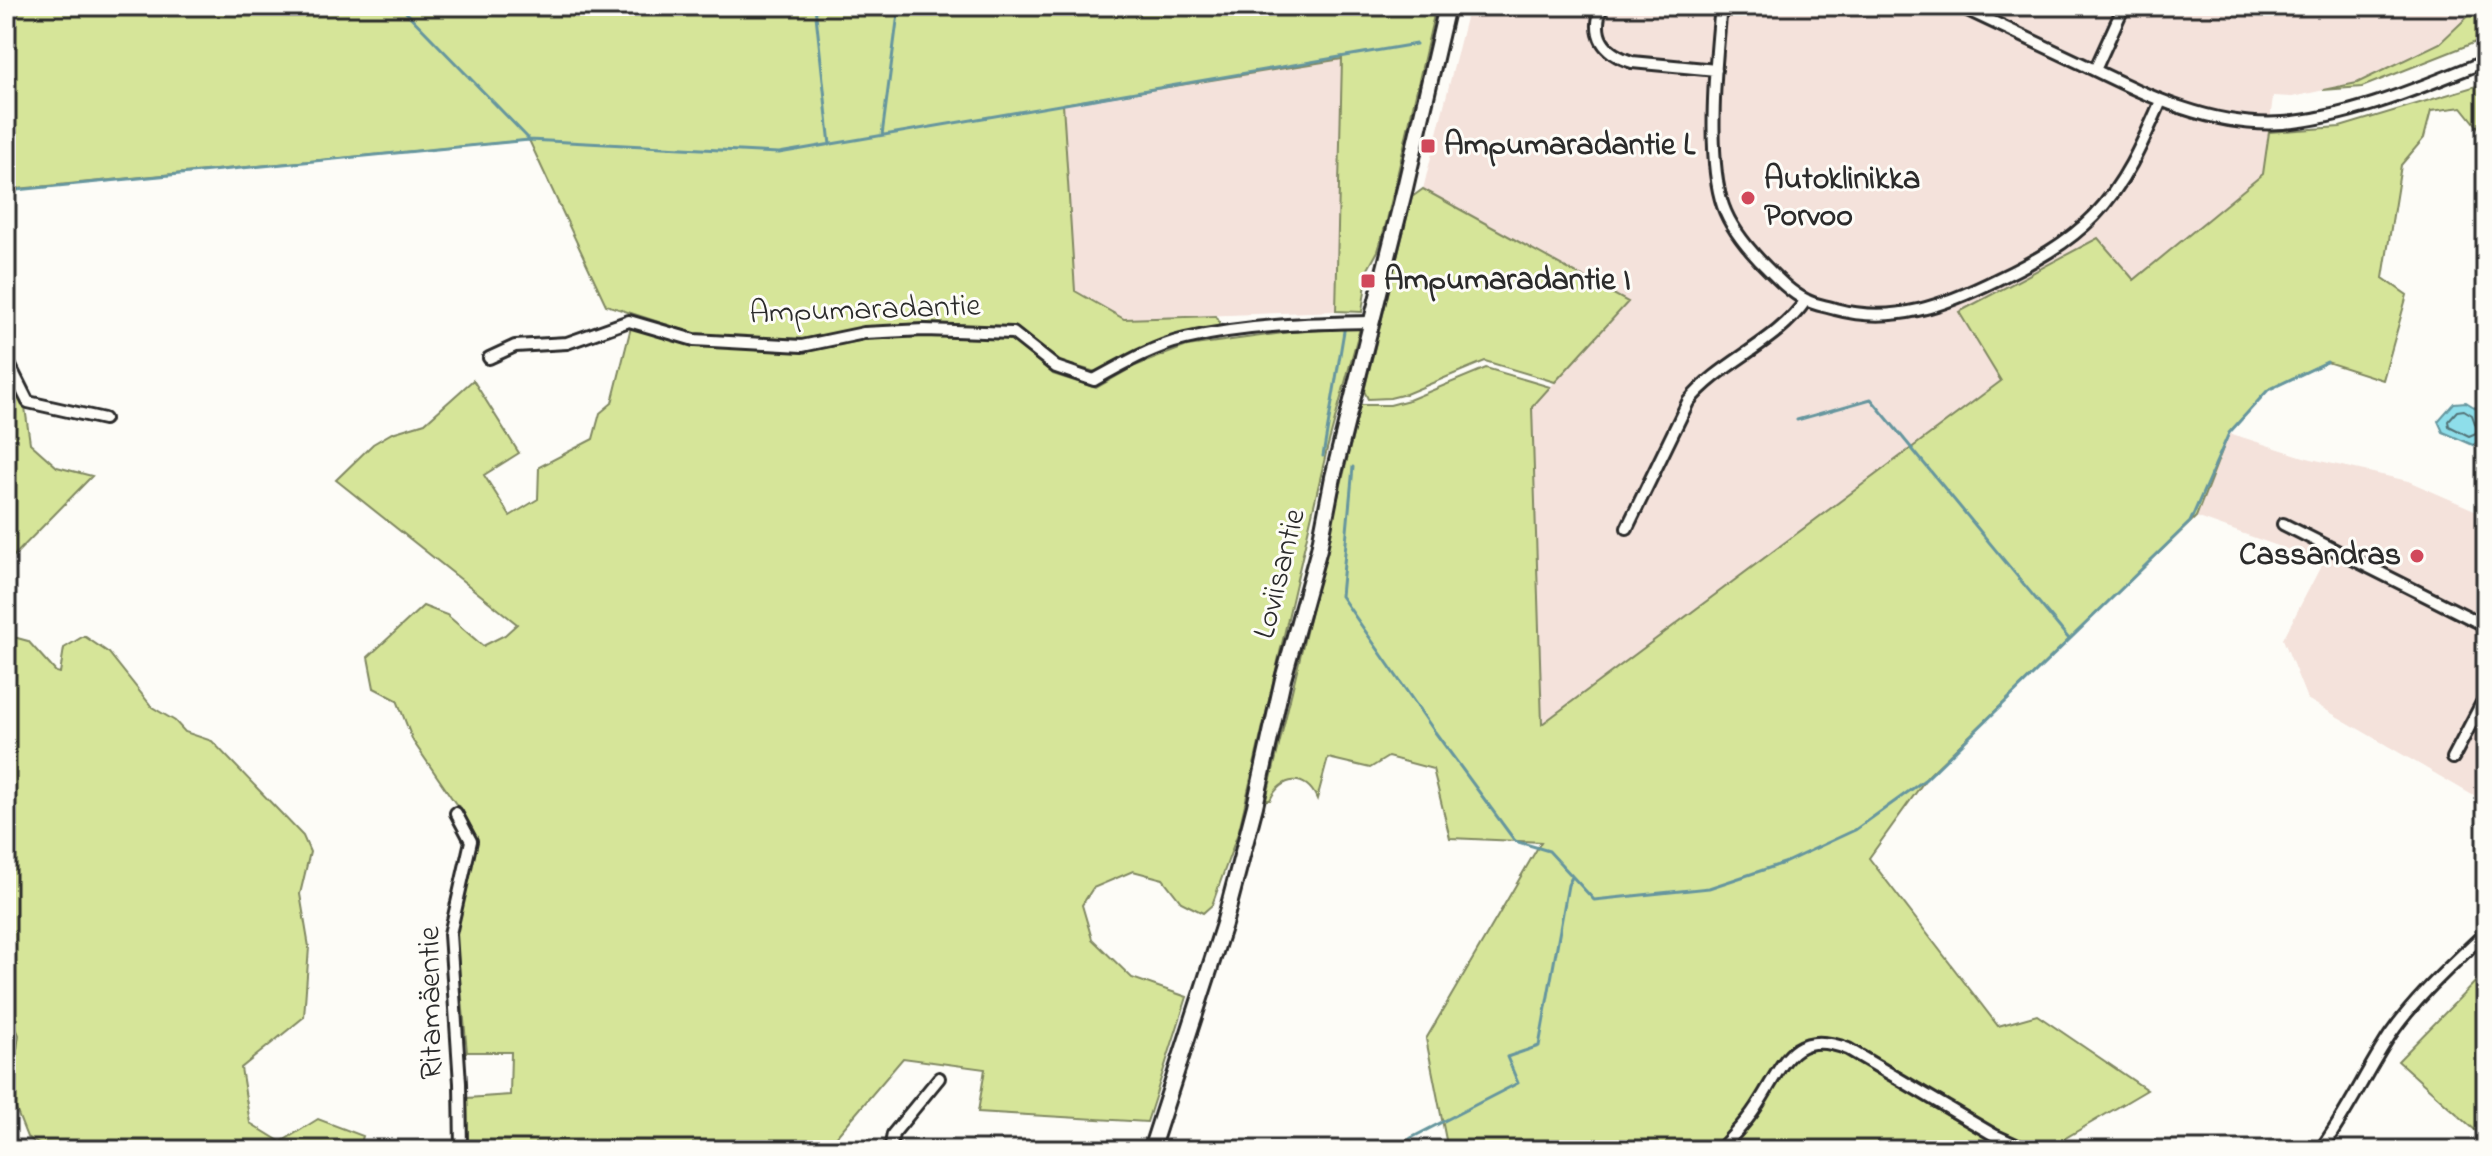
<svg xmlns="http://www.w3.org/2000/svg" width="2492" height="1156" font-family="'Indie Flower',sans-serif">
  <rect width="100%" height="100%" fill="#fdfcf7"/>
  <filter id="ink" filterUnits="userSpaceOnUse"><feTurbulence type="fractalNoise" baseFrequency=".0125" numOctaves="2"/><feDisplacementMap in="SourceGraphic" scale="16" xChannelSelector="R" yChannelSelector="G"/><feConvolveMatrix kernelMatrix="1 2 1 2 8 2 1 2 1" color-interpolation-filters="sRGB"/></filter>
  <g filter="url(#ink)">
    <!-- built -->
    <path fill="#f4e2db" d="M1469 6H2479L2440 43 2357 83 2292 97 2273 96 2264 174 2134 280 1959 312 2001 380 1541 725 1532 407 1628 302 1423 189Z
      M1342 59 1336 311 1124 319 1075 291 1063 103Z
      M2229 433 2307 458 2408 481 2486 515V803L2307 699 2283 639 2323 562 2196 517Z"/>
    <!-- green -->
    <path fill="#d6e599" stroke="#808862" stroke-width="2" d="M6 6H1436L1387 220 1378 251 1368 269 1362 312 1336 311 1342 59 1063 104 1075 291 1124 319 1216 316 1222 327 1178 334 1125 356 1096 372 1060 362 1016 327 924 323 863 327 804 339 699 335 606 305 529 140 6 190Z
      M2479 6H2486V38L2362 87 2323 90 2357 83 2440 43Z
      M2486 83V137L2462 107 2431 111 2424 138 2401 165 2383 278 2407 295 2383 380 2327 362 2268 390 2229 433 2196 517 1928 776 1869 858 1998 1026 2037 1015 2147 1090 2045 1150H1448L1426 1039 1541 842 1450 838 1433 769 1388 757 1370 768 1328 758 1317 799C1306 773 1281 776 1270 800H1266L1360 405H1390L1409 400 1486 368 1550 387 1532 407 1542 724 2001 381 1959 312 2098 238 2134 280 2263 174 2269 132 2340 127Z
      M1423 189 1628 302 1555 382 1485 361 1406 394 1390 398 1368 399 1364 391 1412 197Z
      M631 327 693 346 803 352 869 339 934 336 1012 339 1053 374 1096 388 1135 366 1187 346 1291 332 1360 328 1327 449 1239 830 1212 905 1203 913 1181 902 1163 879 1133 871 1093 888 1082 905 1092 939 1132 978 1187 997 1147 1122 978 1112 985 1069 903 1058 825 1150H468L467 1098 510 1095 511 1052H467L456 934 476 843 464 816 413 741 397 700 374 688 368 657 423 606 447 615 483 646 505 635 517 624 336 480 373 444 392 433 425 423 473 380 519 453 484 475 510 516 538 499 539 467 593 439 600 413 612 403Z
      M6 375 25 407 30 443 57 467 92 476 6 564Z
      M6 635 28 641 56 672 60 673 64 648 84 636 109 653 152 707 175 721 185 732 212 741 303 836 310 852 300 894 309 947 304 1017 241 1068 250 1123 281 1142 318 1119 363 1136 359 1150H48L27 1137 6 1084V1063L17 1049 19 1035 6 1006 9 955 6 949V709L8 707Z
      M2486 971V1140L2398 1061Z"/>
    <!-- water -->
    <path fill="#8edeea" stroke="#66969e" stroke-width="2" d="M2466 402 2479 410 2483 438 2473 445 2443 432 2438 421 2454 403Z"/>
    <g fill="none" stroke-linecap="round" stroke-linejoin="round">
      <!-- shore -->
      <path stroke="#537377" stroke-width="2" d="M2457 411 2464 410 2472 415 2477 429 2476 433 2469 436 2449 426 2448 421Z"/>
      <!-- stream -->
      <path stroke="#66969e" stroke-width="3" d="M400 6 528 138
        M815 6 830 145
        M882 135 899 6
        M6 191 529 140 779 153 1416 44
        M1797 420 1871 399 2069 639
        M1323 456 1345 325
        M1353 467 1341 596 1435 732 1515 841 1549 851 1594 900 1709 888 1784 863 1855 830 1926 779 2190 522 2229 433 2268 390 2327 362
        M1399 1150 1411 1138 1518 1083 1507 1057 1539 1046 1568 885 1572 877"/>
      <defs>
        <path id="minor" d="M1602 6C1591 35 1603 53 1632 62L1716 70
          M1721 6C1716 57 1706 158 1723 206 1730 226 1745 245 1760 261 1773 274 1789 292 1806 300 1815 305 1826 306 1835 309 1894 325 1946 305 1998 279 2033 262 2067 244 2094 216 2125 184 2143 142 2161 101
          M1959 6C2000 25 2040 44 2080 63 2144 94 2210 128 2283 123 2353 117 2421 87 2486 61
          M2095 70 2124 6
          M6 358 28 402 104 419
          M489 358 515 346 567 343 629 321 694 340 802 346 864 333 924 330 1013 333 1056 367 1094 380C1123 364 1154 346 1185 339 1246 325 1310 323 1372 322
          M2283 524 2486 626
          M1627 528 1688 402C1721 361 1776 344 1806 300
          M2453 758 2486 695
          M456 813 471 841 450 934 460 1083 461 1150
          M890 1150 893 1134 939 1078
          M1720 1150C1732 1136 1746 1123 1756 1107 1782 1069 1790 1026 1848 1049L1994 1135 2027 1150
          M2320 1150C2347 1114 2365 1073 2390 1035 2416 997 2453 964 2486 932"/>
        <path id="secondary" d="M1151 1150 1224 924 1255 806 1283 679 1319 549 1333 477 1405 188 1447 6"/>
      </defs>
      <!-- minor casing -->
      <use href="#minor" stroke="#2b2b2b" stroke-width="16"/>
      <!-- secondary casing -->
      <use href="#secondary" stroke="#2b2b2b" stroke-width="20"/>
      <!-- minor -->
      <use href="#minor" stroke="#fdfcf7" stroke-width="10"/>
      <!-- secondary -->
      <use href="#secondary" stroke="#fdfcf7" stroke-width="14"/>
    </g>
  </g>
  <!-- markers -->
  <g fill="#d1495b" stroke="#fdfcf7" stroke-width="3">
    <rect x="1420" y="138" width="16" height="16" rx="4"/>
    <circle cx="1748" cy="198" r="8"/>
    <rect x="1360" y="273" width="16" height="16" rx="4"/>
    <circle cx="2417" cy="556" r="8"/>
  </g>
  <g text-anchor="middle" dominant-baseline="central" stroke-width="6" stroke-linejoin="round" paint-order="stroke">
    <!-- poi labels -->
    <g font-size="32" font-weight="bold" fill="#2b2b2b" stroke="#fdfcf7" text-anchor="start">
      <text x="1444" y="146">Ampumaradantie L</text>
      <text x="1764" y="180">Autoklinikka<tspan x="1764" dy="37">Porvoo</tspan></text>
      <text x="1384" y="281">Ampumaradantie I</text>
      <text x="2401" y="556" text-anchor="end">Cassandras</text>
    </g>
    <!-- street labels -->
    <g font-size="32" fill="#2b2b2b" stroke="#fdfcf7">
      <text transform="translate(865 311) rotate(-2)">Ampumaradantie</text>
      <text transform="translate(1281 574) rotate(-76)">Loviisantie</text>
      <text transform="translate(432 1003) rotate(-91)">Ritamäentie</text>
    </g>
  </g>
  <!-- margin -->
  <rect width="2492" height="1156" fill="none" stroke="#fdfcf7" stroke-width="32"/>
  <rect x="16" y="16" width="2460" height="1124" fill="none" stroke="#2b2b2b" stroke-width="3" filter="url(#ink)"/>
</svg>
